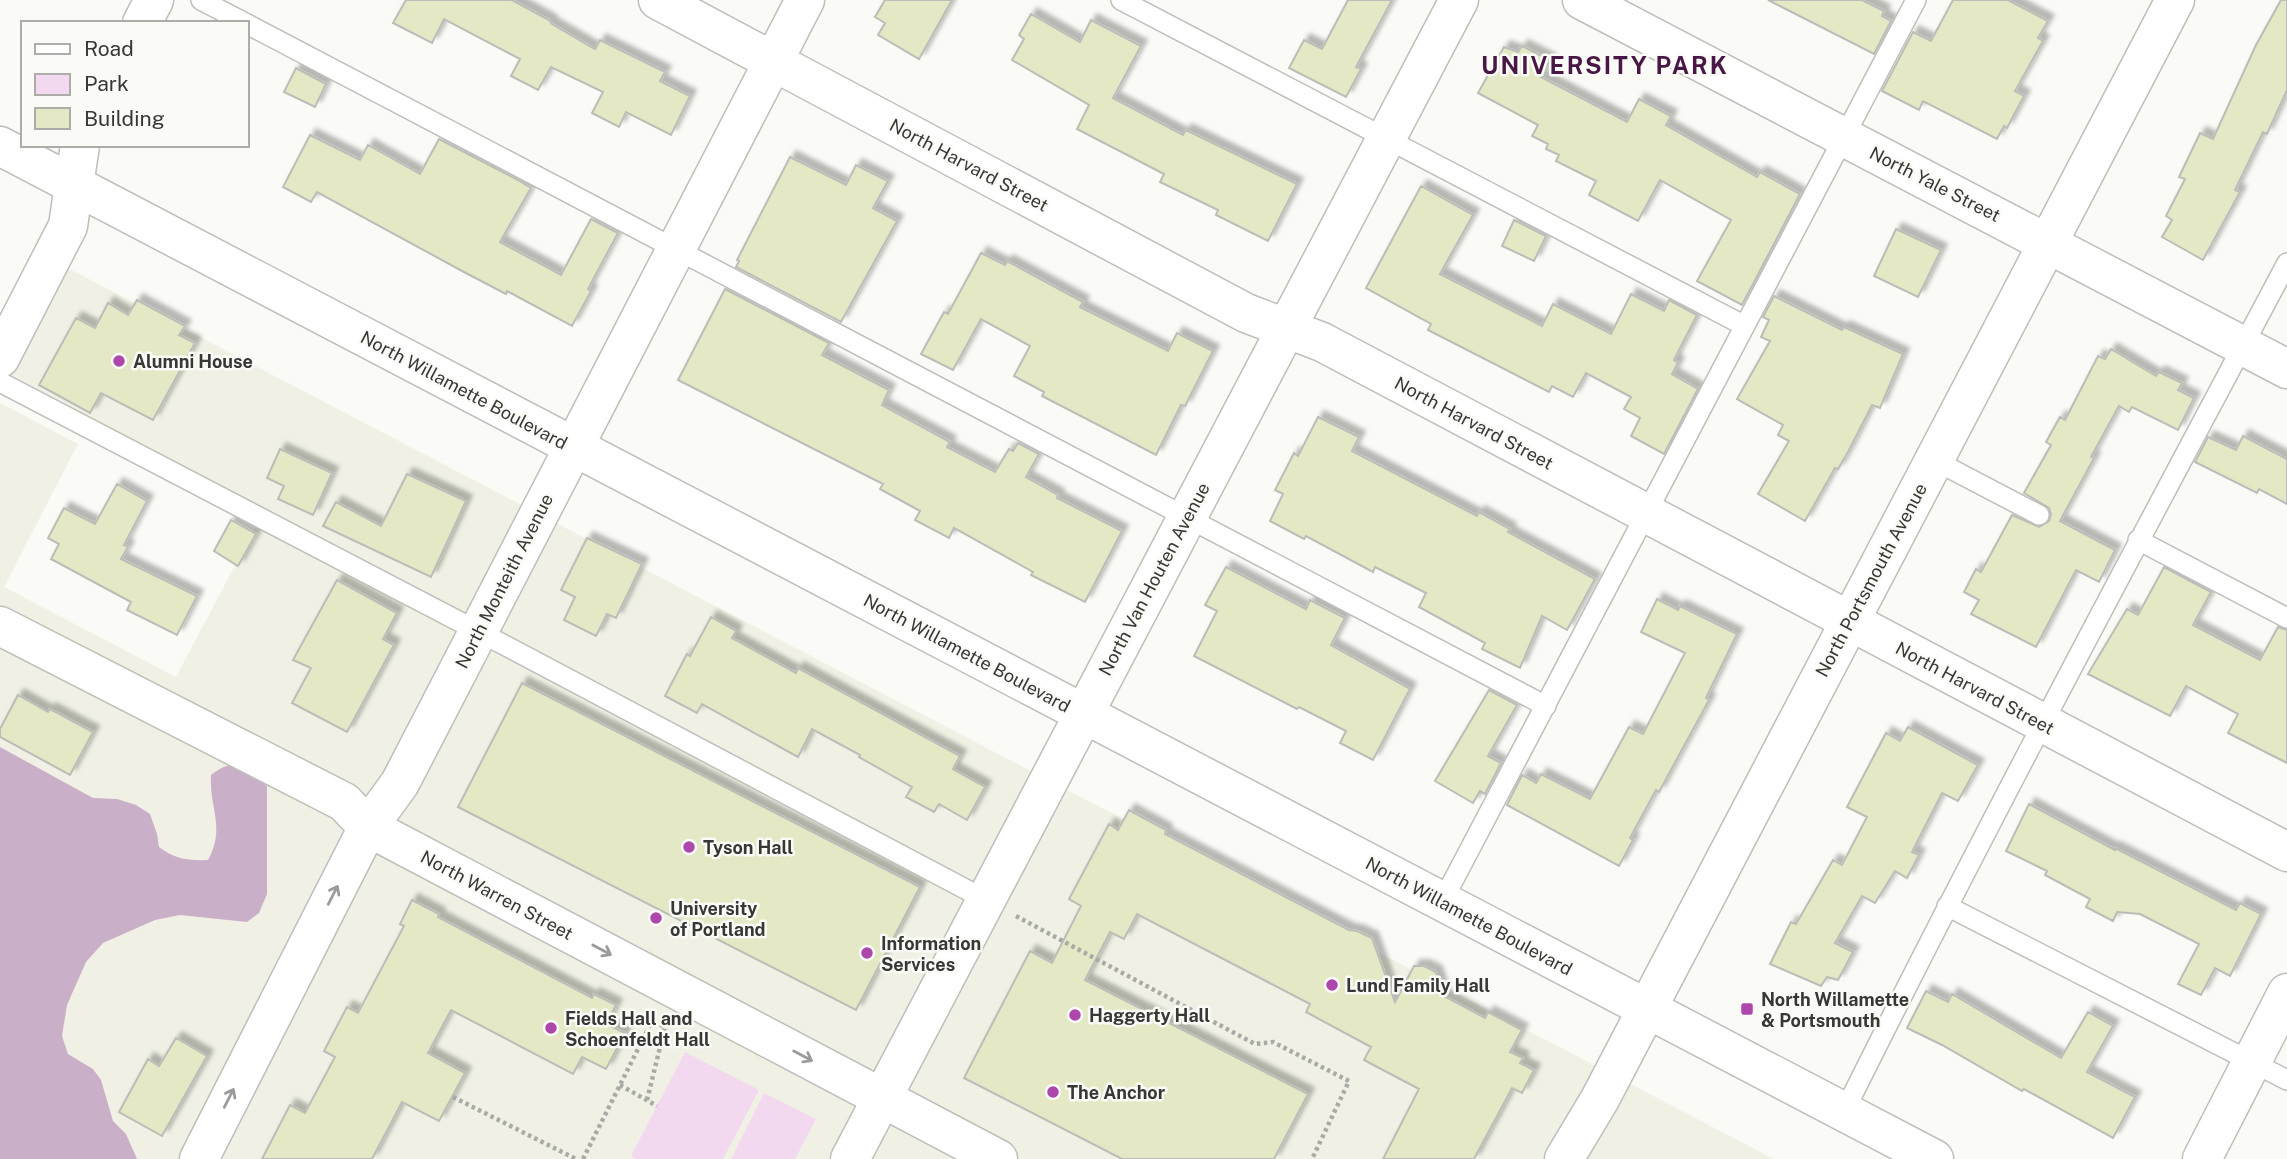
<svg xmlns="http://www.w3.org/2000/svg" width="2287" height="1159" font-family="'Public Sans',sans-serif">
  <defs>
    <filter id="shadow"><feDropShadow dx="6" dy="-6" stdDeviation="2" flood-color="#0004"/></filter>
  </defs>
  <rect width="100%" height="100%" fill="#fafbf6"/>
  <!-- built -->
  <path fill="#f0f1e4" d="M62 265 1774 1159H0V403L78 444 4 587 176 677 260 518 0 382Z"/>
  <!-- green -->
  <path fill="#f2d9f0" d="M685 1052 759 1090 723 1159H636L631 1156Z
    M764 1093 816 1119 795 1159H731Z"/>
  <!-- forest -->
  <path fill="#caafc8" d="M0 747 93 798 117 799 136 805 150 814 157 834 159 847C175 859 188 861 208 860 226 827 209 809 211 775 235 756 248 767 267 786V894L259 913 247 922 180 915 155 920 103 943 86 962 67 1005 62 1036 68 1054 93 1069 101 1080 113 1121 126 1134 137 1159H0Z"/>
  <!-- building -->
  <path fill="#e5e8c5" stroke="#bcbcb8" stroke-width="2" filter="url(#shadow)" d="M406 0H512L549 20 552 24 595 49 600 40 665 72 660 81 690 96 671 135 626 112 619 127 592 113 603 92 551 67 538 90 511 76 520 59 444 19 432 43 393 23Z
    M885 0H952L919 59 878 35 885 23 875 17Z
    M1348 0H1392L1356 67 1361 69 1346 97 1289 68 1304 40 1322 49Z
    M1768 0H1862L1884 11 1882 16 1891 21 1874 54Z
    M1953 0H2008L2048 21 2038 38 2043 41 2015 91 2024 96 2007 128 2004 126 1997 139 1923 101 1919 110 1882 91 1913 32 1931 41Z
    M2281 0H2287V90L2267 134 2263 132 2235 190 2240 192 2203 260 2162 237 2172 220 2166 216 2185 179 2179 177 2200 133 2213 139 2256 45Z
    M1031 14 1080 42 1091 20 1141 46 1113 98 1183 135 1186 130 1297 184 1268 241 1216 215 1218 210 1160 182 1164 174 1077 129 1089 105 1012 60 1024 39 1019 35Z
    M1522 46 1550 60 1541 77 1627 122 1639 99 1671 116 1666 125 1757 177 1760 172 1800 194 1742 305 1697 281 1731 220 1660 180 1638 221 1589 195 1596 181 1556 161 1559 155 1546 149 1548 144 1532 136 1538 125 1478 93 1504 47 1518 52Z
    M296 68 326 84 315 107 284 92Z
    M310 135 360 160 368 145 420 174 439 139 518 180 531 188 500 242 561 275 591 219 618 233 588 289 591 291 572 326 507 291 506 294 462 271 317 192 311 202 283 187Z
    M790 157 846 185 856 165 888 181 873 208 897 221 841 322 736 267 739 261 737 260Z
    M1421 186 1473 215 1440 274 1542 326 1553 304 1611 334 1631 294 1664 311 1669 300 1697 315 1674 360 1678 363 1672 374 1698 389 1664 454 1631 436 1640 418 1624 409 1631 397 1586 373 1573 397 1552 386 1549 392 1428 330 1431 324 1366 288Z
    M1514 220 1546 236 1534 261 1502 246Z
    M1896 229 1941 250 1918 297 1874 276Z
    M981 253 1005 265 1007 261 1083 302 1080 307 1168 351 1177 333 1213 351 1185 406 1181 405 1156 455 1042 396 1044 392 1014 376 1030 346 981 319 953 370 921 354 944 312 948 314Z
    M725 289 829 343 822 355 889 390 882 405 950 442 947 447 995 472 1009 449 1013 451 1018 443 1039 454 1026 477 1058 495 1057 498 1122 531 1085 602 1031 575 1033 572 954 528 949 538 915 520 920 511 880 489 883 484 678 380Z
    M1774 296 1842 330 1844 327 1903 354 1880 408 1872 405 1848 452 1838 469 1835 468 1805 521 1758 494 1789 441 1778 435 1783 425 1737 399 1770 341 1761 337 1769 320 1763 317Z
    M137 300 185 326 179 335 195 343 153 420 101 393 90 413 39 385 76 318 95 328 108 303 128 315Z
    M2111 349 2156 376 2159 372 2182 383 2178 390 2194 398 2178 430 2132 407 2129 412 2119 406 2091 457 2094 458 2060 521 2115 550 2099 582 2076 570 2036 647 1971 614 1979 600 1964 592 1976 569 1981 572 2012 515 2039 527 2049 521 2051 514 2049 508 2024 493 2051 445 2046 442 2060 417 2065 420 2098 356 2105 359Z
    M1318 417 1359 437 1352 451 1477 516 1479 512 1510 529 1508 532 1595 579 1567 630 1542 616 1520 668 1482 649 1485 643 1419 607 1426 593 1375 567 1373 572 1306 536 1304 539 1270 521 1283 494 1275 490 1294 453 1298 456Z
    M2243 436 2287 459V504L2259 489 2257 493 2195 462 2208 437 2236 450Z
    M280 449 332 473 313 515 278 499 284 486 267 478Z
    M407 474 466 501 431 577 323 526 336 502 381 526Z
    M117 484 147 501 124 545 128 547 121 559 197 596 177 635 127 610 131 602 51 559 59 544 48 538 64 508 95 524Z
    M231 520 256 534 238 566 214 551Z
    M587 538 642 564 616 618 607 614 596 636 564 620 575 597 561 590Z
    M1226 567 1306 609 1310 600 1345 618 1331 645 1410 689 1373 760 1340 743 1346 731 1299 707 1297 709 1194 656 1217 611 1205 605Z
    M2164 567 2211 592 2193 625 2260 660 2278 627 2287 630V763L2228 733 2238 714 2186 686 2170 716 2088 674 2127 609 2138 615Z
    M337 580 397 613 383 639 394 645 347 732 292 703 311 668 293 660Z
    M1657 599 1678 610 1680 606 1737 634 1706 698 1709 700 1659 792 1656 790 1630 838 1633 840 1619 866 1507 805 1522 775 1536 783 1541 774 1590 799 1629 727 1643 734 1685 653 1641 632Z
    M711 617 736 631 732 638 796 673 798 668 960 756 953 769 985 787 967 820 939 804 934 812 906 797 912 787 859 757 860 755 812 729 798 757 702 704 697 713 665 696 687 654 690 656Z
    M522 683 920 887 856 1010 458 807Z
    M1489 690 1517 705 1488 756 1501 763 1485 794 1480 791 1473 803 1435 781Z
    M18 695 48 712 50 709 93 732 70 775 0 737V729Z
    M1908 727 1978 765 1958 801 1942 793 1912 852 1919 855 1907 878 1895 871 1875 903 1862 896 1835 943 1853 952 1838 980 1827 977 1821 986 1770 964 1791 922 1796 924 1833 860 1842 865 1867 817 1847 807 1886 733 1900 741Z
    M2029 804 2115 850V848L2236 910 2240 903 2261 914 2230 976 2215 968 2201 995 2178 984 2199 944 2140 914 2117 912 2113 921 2086 907 2090 899 2045 875 2047 871 2006 851Z
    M1129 810 1166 830 1165 834 1349 930 1357 931 1372 938 1395 1002 1414 966H1424L1436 972 1444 996 1485 1018 1488 1012 1522 1030 1510 1052 1523 1058 1520 1063 1534 1070 1522 1093 1512 1088 1474 1159H1383L1419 1089 1364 1060 1371 1047 1306 1012 1310 1004 1137 914 1124 939 1110 932 1085 980 1308 1094 1274 1159H1122L964 1078 1030 951 1052 963 1081 906 1069 899 1109 824 1118 830Z
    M412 900 439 914 438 917 592 998 594 994 616 1005 606 1024 625 1033 606 1069 582 1057 573 1074 451 1010 428 1053 465 1073 439 1121 402 1102 372 1159H262L290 1105 305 1113 335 1057 324 1051 347 1007 358 1013 404 926 400 924Z
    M1926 991 1948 1002 1952 994 2061 1058 2088 1012 2113 1026 2087 1072 2135 1097 2113 1138 2024 1089 2022 1091 1942 1045 1907 1028Z
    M176 1038 207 1056 162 1136 119 1112 148 1059 159 1066Z"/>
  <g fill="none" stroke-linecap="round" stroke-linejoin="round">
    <defs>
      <path id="lane" d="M201 0 245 23
        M1121 0 1745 326
        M247 24 1546 706
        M0 382 510 648 986 900
        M1934 460 2039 515
        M2138 540 2287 618
        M1442 902 1916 0
        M1947 906 2287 1080
        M1844 1112C1986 826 2137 545 2287 263"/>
      <path id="street" d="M658 0 1246 313 1322 342 2287 852
        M1582 0 2287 369
        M142 23 154 0
        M0 358 68 226 80 145
        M0 626 344 802 368 827 998 1159
        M199 1159 368 827 400 783 805 0
        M850 1159 1459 0
        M1564 1159 1600 1099 1647 1009
        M2202 1159 2287 993"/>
      <path id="secondary" d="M0 146 1934 1159
        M1647 1009 2175 0"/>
    </defs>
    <!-- lane casing -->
    <use href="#lane" stroke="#bebfba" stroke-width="22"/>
    <!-- street casing -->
    <use href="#street" stroke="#bebfba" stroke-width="41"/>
    <!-- secondary casing -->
    <use href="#secondary" stroke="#bebfba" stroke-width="41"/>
    <!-- path -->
    <path stroke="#a9a9a6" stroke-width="4.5" stroke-dasharray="3.5 3.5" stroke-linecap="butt" d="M1016 916 1255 1044 1273 1042 1349 1081 1312 1159
      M620 1085 657 1106
      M453 1097 576 1159
      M647 1100 665 1027 652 1021
      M583 1159 655 1015"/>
    <!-- lane -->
    <use href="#lane" stroke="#fff" stroke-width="19"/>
    <!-- street -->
    <use href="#street" stroke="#fff" stroke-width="38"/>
    <!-- secondary -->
    <use href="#secondary" stroke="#fff" stroke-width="38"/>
  </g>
  <!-- one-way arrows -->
  <defs><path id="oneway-shaft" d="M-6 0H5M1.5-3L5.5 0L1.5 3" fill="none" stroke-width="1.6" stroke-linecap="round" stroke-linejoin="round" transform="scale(1.75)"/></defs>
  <g stroke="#9b9b9a">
    <use href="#oneway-shaft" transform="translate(333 895) rotate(-63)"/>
    <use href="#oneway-shaft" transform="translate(602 950) rotate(28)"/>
    <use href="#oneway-shaft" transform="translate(803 1056) rotate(28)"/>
    <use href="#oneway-shaft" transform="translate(229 1098) rotate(-63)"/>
  </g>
  <!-- markers -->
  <g fill="#ad47ab" stroke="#fafbf6" stroke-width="2.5">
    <circle cx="119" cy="361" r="7"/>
    <circle cx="689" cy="847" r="7"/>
    <circle cx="656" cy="918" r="7"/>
    <circle cx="867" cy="953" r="7"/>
    <circle cx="1332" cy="985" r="7"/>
    <rect x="1740" y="1002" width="14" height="14" rx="3.5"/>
    <circle cx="1075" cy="1015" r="7"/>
    <circle cx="551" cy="1028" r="7"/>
    <circle cx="1053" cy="1092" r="7"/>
  </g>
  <g text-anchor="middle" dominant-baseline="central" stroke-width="5" stroke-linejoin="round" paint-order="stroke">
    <!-- street labels -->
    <g font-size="18" fill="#373735" stroke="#fafbf6">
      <text transform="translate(969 165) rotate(28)">North Harvard Street</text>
      <text transform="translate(1935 184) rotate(27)">North Yale Street</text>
      <text transform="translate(464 390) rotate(28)">North Willamette Boulevard</text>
      <text transform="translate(1474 423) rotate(28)">North Harvard Street</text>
      <text transform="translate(1154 579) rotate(-62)">North Van Houten Avenue</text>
      <text transform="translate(1871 580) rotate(-62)">North Portsmouth Avenue</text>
      <text transform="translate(504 581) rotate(-63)">North Monteith Avenue</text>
      <text transform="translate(967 653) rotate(28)">North Willamette Boulevard</text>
      <text transform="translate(1975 688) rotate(28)">North Harvard Street</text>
      <text transform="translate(497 895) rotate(28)">North Warren Street</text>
      <text transform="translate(1469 916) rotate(28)">North Willamette Boulevard</text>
    </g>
    <!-- poi labels -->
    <g font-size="18" font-weight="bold" fill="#373735" stroke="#fafbf6" text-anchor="start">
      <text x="133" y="361">Alumni House</text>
      <text x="703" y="847">Tyson Hall</text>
      <text x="670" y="908">University<tspan x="670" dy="21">of Portland</tspan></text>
      <text x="881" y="943">Information<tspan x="881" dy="21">Services</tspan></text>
      <text x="1346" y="985">Lund Family Hall</text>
      <text x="1761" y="999">North Willamette<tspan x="1761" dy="21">&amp; Portsmouth</tspan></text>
      <text x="1089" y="1015">Haggerty Hall</text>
      <text x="565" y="1018">Fields Hall and<tspan x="565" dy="21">Schoenfeldt Hall</tspan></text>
      <text x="1067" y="1092">The Anchor</text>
    </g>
    <!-- district labels -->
    <g font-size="24" font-weight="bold" letter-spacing="2" fill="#481747" stroke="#fafbf6">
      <text x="1605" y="65">UNIVERSITY PARK</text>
    </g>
  </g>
  <!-- legend -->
  <rect x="21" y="21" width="228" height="126" fill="#fafbf6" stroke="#acada9" stroke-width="2"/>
  <rect x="35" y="44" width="35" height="10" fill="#ffffff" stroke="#acada9" stroke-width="2"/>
  <text x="84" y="56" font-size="21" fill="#373735">Road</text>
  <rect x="35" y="74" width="35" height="21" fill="#f2d9f0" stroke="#acada9" stroke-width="2"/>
  <text x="84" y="91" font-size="21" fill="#373735">Park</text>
  <rect x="35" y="108" width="35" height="21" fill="#e5e8c5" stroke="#acada9" stroke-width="2"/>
  <text x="84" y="126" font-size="21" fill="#373735">Building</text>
</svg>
